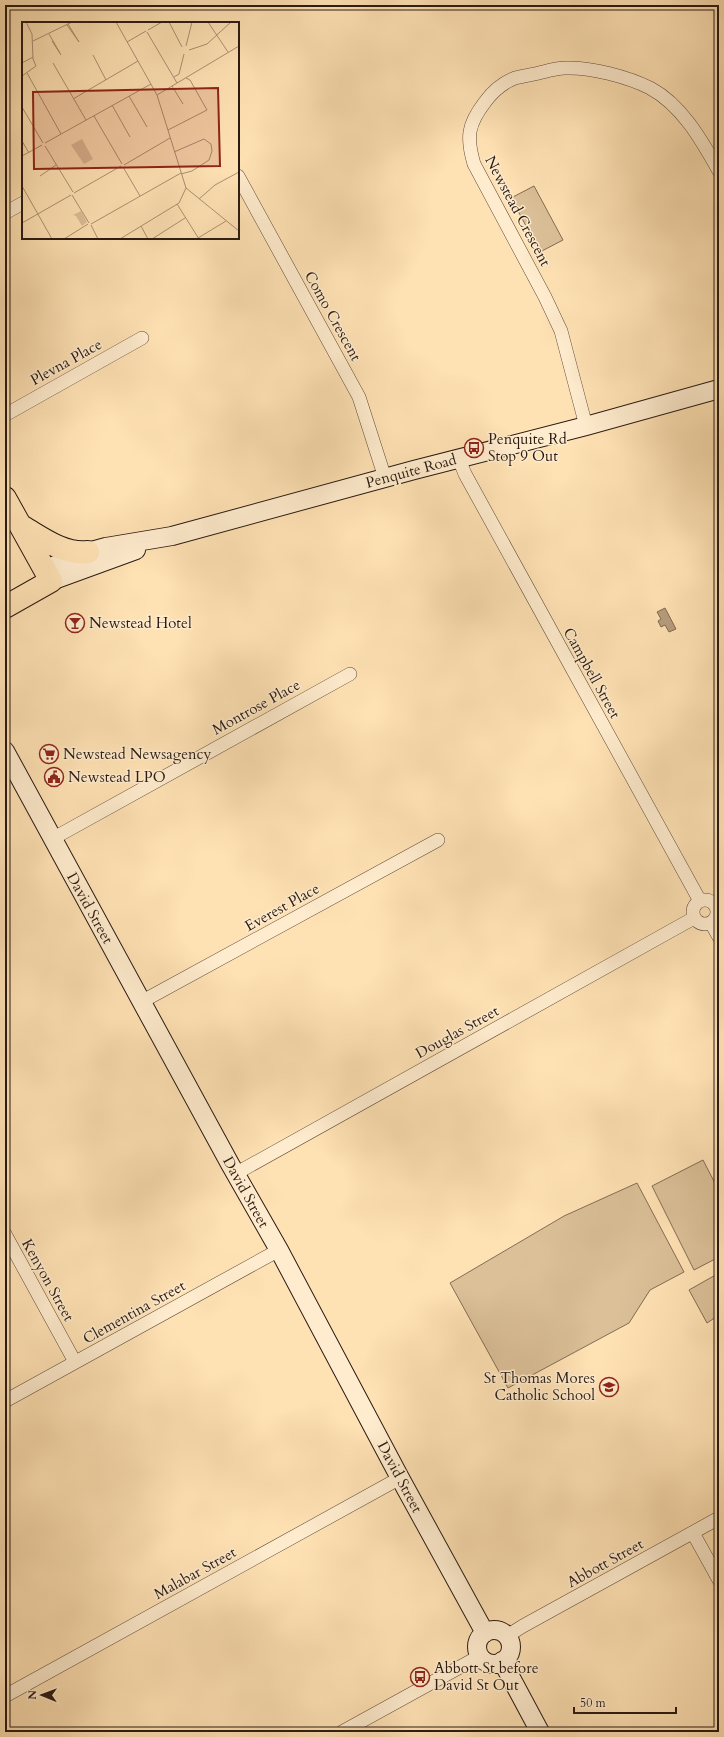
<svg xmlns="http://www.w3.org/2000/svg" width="724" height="1737" font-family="Cardo,serif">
  <rect width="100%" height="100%" fill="#ffe2b4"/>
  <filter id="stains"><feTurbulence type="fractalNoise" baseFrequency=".005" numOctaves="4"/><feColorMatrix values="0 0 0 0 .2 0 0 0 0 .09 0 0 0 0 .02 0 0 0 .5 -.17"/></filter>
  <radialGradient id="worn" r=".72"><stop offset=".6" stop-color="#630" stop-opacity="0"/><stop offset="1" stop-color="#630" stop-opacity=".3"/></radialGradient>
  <!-- green -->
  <path fill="#dbc098" stroke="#826d55" d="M534 186 563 240 540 252 511 198Z
    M703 1160 719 1191V1257L694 1270 652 1186Z
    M637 1183 684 1272 650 1290 629 1323 508 1388 450 1283 564 1216Z
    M719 1273V1315L707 1323 689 1290Z"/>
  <!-- water -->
  <path fill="#b79e7d" stroke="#7f6952" d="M665 608 676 629 669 632 665 625 661 627 658 621 661 619 657 612Z"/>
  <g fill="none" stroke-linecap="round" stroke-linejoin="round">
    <defs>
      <path id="street" d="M238 176 359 397 385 478
        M5 213 23 203
        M5 415 142 338
        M586 426 561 331 545 297 474 164C466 137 468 124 485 102 493 91 502 83 515 78 522 76 531 75 539 73 547 71 557 68 565 68 591 67 628 77 650 88 682 105 702 141 719 171
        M459 459 465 474 700 901
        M52 839 350 674
        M693 912a12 12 0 1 1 24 0a12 12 0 1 1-24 0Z
        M711 923 719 937
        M141 1002 438 840
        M235 1174 694 918
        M5 1234 75 1362
        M5 1401 279 1250
        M693 1533 719 1580
        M507 1636 523 1626 719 1518
        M5 1696 400 1478
        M342 1732 480 1656"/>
      <path id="secondary" d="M45 569 88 552 106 547 172 536 414 470 586 426 719 389
        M51 581 136 550
        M5 751 230 1164 279 1250 400 1478 485 1633
        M477 1647a17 17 0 1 1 34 0a17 17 0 1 1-34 0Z
        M502 1661 540 1732"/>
      <path id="highway" d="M5 498 51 581 5 607
        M23 527C42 538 64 555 88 552"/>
    </defs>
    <!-- street casing -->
    <use href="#street" stroke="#5f4c3a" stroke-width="14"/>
    <!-- secondary casing -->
    <use href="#secondary" stroke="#2a1a12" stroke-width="20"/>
    <!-- highway casing -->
    <use href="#highway" stroke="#2a1a12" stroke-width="24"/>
    <!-- street -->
    <use href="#street" stroke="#ffecce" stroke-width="13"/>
    <!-- secondary -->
    <use href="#secondary" stroke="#ffecce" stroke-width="18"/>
    <!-- highway -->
    <use href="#highway" stroke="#ffe2b4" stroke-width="22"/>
  </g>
  <!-- icons -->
  <defs>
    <symbol id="bus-ring" viewBox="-11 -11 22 22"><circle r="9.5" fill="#ffecce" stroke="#8f2418" stroke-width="1.5"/><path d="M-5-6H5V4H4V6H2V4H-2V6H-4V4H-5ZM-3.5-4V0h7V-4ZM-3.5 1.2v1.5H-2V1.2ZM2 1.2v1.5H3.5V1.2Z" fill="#8f2418"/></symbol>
    <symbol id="bar-ring" viewBox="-11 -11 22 22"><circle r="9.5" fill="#ffecce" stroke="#8f2418" stroke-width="1.5"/><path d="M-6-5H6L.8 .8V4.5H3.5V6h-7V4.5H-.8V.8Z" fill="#8f2418"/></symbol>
    <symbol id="supermarket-ring" viewBox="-11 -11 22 22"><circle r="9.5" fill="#ffecce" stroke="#8f2418" stroke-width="1.5"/><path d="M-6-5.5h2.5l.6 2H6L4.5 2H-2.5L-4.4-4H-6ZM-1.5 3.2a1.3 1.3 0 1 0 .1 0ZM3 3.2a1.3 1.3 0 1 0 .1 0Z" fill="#8f2418"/></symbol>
    <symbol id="civic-ring" viewBox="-11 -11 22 22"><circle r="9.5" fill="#ffecce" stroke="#8f2418" stroke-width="1.5"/><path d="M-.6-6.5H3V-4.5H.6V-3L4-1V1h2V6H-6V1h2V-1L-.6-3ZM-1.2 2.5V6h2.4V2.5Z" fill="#8f2418"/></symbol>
    <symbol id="school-ring" viewBox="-11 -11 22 22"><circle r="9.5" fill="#ffecce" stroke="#8f2418" stroke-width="1.5"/><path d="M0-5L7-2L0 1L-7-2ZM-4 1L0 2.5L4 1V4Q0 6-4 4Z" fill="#8f2418"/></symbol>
  </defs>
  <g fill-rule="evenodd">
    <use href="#bus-ring" x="463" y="437" width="22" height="22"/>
    <use href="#bar-ring" x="64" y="612" width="22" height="22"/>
    <use href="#supermarket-ring" x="38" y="743" width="22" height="22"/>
    <use href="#civic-ring" x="43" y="766" width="22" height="22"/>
    <use href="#school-ring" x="598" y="1376" width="22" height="22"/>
    <use href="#bus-ring" x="409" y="1666" width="22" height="22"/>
  </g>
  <g text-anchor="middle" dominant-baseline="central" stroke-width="3" stroke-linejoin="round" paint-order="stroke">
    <!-- street labels -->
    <g font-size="15" fill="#2a1a12" stroke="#ffecce">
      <text transform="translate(518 211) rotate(62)">Newstead Crescent</text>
      <text transform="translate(333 316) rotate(61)">Como Crescent</text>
      <text transform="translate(66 362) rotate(-29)">Plevna Place</text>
      <text transform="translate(411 471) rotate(-15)">Penquite Road</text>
      <text transform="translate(592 673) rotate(61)">Campbell Street</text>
      <text transform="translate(256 707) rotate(-29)">Montrose Place</text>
      <text transform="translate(282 907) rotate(-29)">Everest Place</text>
      <text transform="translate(90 908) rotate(61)">David Street</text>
      <text transform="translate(457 1032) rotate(-29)">Douglas Street</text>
      <text transform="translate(246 1192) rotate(61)">David Street</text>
      <text transform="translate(48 1280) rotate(61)">Kenyon Street</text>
      <text transform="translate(134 1312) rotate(-29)">Clementina Street</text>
      <text transform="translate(400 1477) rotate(62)">David Street</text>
      <text transform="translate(605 1563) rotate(-29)">Abbott Street</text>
      <text transform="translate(195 1573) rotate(-29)">Malabar Street</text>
    </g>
    <!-- poi labels -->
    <g font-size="15" fill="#2a1a12" stroke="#ffecce" text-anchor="start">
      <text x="488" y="439">Penquite Rd<tspan x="488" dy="17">Stop 9 Out</tspan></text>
      <text x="89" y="623">Newstead Hotel</text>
      <text x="63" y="754">Newstead Newsagency</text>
      <text x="68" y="777">Newstead LPO</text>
      <text x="595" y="1378" text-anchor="end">St Thomas Mores<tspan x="595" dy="17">Catholic School</tspan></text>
      <text x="434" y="1668">Abbott St before<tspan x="434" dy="17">David St Out</tspan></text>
    </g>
  </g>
  <!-- overview -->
  <g transform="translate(22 22)">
    <rect width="217" height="217" fill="#ffe2b4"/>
    <path d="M60 117 71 137 62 142 49 123ZM59 189 65 200 60 204 54 194 51 193Z" fill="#dbc098"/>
    <path fill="none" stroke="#aa9273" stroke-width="1" d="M94 0 135 73 217 24M147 0 160 25M186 0 206 30M45 3 57 20 46 2M126 8 140 0M125 10 155 61M27 12 38 31M11 19 50 0M30 19 39 33M105 20 124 9M164 24 170 0M167 28 185 22 209 0M71 33 84 58M0 41 11 35M31 41 64 98M5 51 39 112M0 54 14 44 11 37 10 12 4 0M152 55 157 52 162 32M150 64 161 82M135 73 164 166 217 209M107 74 125 105M51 77 116 39M90 83 108 115M0 85 21 121M72 94 100 142M146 108 185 88 168 58 164 56M0 119 7 131M23 121 129 62M23 124 51 170M152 130 182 117 189 122 190 129 187 138 170 149 159 152M0 134 20 123M102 143 148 116M101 145 118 174M18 154 34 143M0 164 30 217M52 171 99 144M50 173 67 201M177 177 193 163 217 150M155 182 177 217M0 201 49 173M69 202 159 151M69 203 76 217M119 204 126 217M176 216 204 199M42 217 66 202M98 217 157 181 164 166M130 217 163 196"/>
    <path fill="#8f2418" fill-opacity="0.15" stroke="#8f2418" stroke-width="2" d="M196 66 198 144 12 147 11 70Z"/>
    <rect width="217" height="217" fill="none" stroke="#2a1a12" stroke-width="2"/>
  </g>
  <!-- margin -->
  <rect width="724" height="1737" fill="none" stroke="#ffe2b4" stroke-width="20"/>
  <rect x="6" y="6" width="712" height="1725" fill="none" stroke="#2a1a12" stroke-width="2"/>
  <rect x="10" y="10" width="704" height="1717" fill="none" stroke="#2a1a12"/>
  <!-- north arrow -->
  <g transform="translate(42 1695) rotate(271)" stroke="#ffecce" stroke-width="3" paint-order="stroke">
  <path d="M0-3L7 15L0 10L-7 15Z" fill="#2a1a12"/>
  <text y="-6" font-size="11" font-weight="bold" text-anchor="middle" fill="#2a1a12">N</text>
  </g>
  <!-- scale -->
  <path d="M574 1707v6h102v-6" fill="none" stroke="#2a1a12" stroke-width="2"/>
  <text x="580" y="1707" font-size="12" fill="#2a1a12" stroke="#ffecce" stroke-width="3" paint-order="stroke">50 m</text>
  <rect width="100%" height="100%" filter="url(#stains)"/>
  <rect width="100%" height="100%" fill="url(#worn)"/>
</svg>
